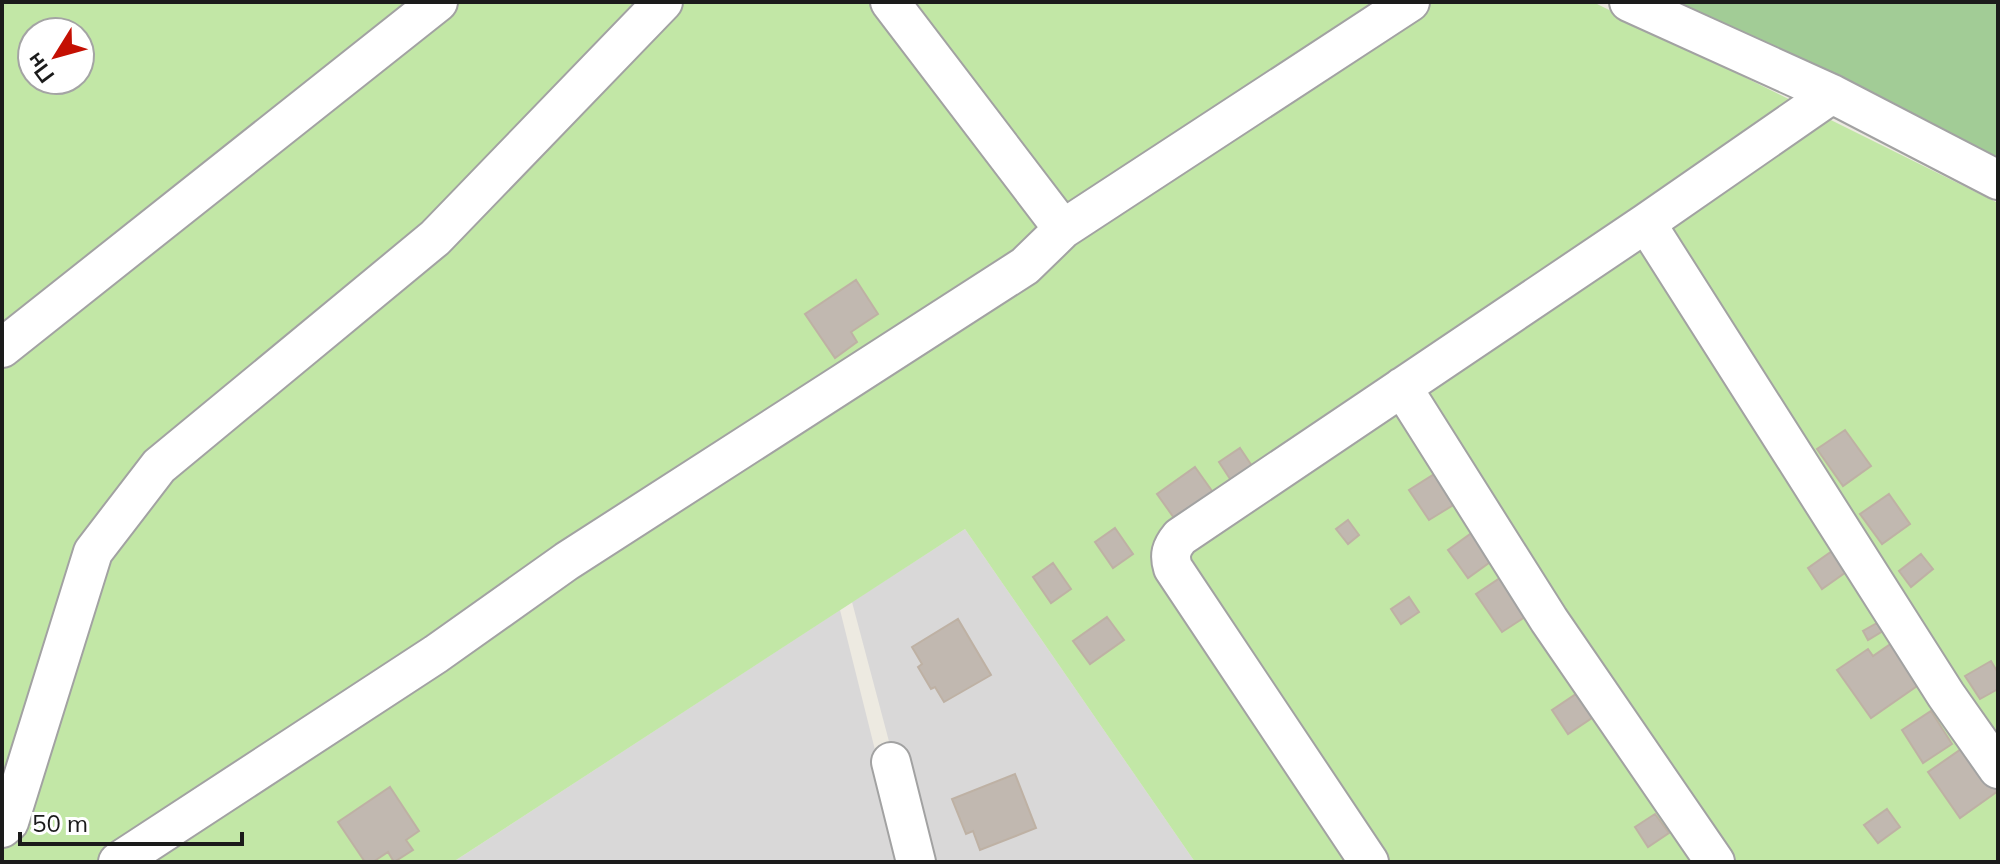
<svg xmlns="http://www.w3.org/2000/svg" width="2000" height="864" font-family="Mulish,sans-serif">
  <rect width="100%" height="100%" fill="#edeae1"/>
  <!-- residential -->
  <path fill="#d9d8d8" d="M965 529 1195 862H921L852 602Z
    M840 610 903 862H453Z"/>
  <!-- grass -->
  <path fill="#c2e7a6" fill-rule="evenodd" d="M2 2H1593L1998 203V862H1195L965 529 453 862H2ZM32 32H80V80H32Z"/>
  <!-- forest -->
  <path fill="#a2cc96" d="M1628 2H1994L1998 7V173Z"/>
  <!-- building -->
  <path fill="#c1b8b0" stroke="#beb1a4" stroke-width="2" d="M856 280 878 314 851 332 857 342 835 358 805 314Z
    M1845 430 1871 466 1843 486 1817 449Z
    M1240 448 1256 472 1234 485 1219 462Z
    M1195 467 1217 498 1179 525 1157 494Z
    M1436 473 1455 504 1429 520 1409 490Z
    M1889 494 1910 524 1882 544 1860 514Z
    M1348 520 1359 535 1348 544 1336 529Z
    M1115 528 1133 554 1113 568 1095 542Z
    M1473 532 1493 560 1468 578 1448 550Z
    M1835 549 1849 570 1822 589 1808 568Z
    M1921 554 1933 569 1911 587 1899 571Z
    M1053 563 1071 589 1051 603 1033 577Z
    M1500 578 1525 617 1502 632 1476 594Z
    M1409 597 1419 612 1401 624 1391 609Z
    M1107 617 1124 640 1090 664 1073 641Z
    M958 619 991 675 944 702 935 687 931 689 918 667 922 664 912 647Z
    M1877 623 1883 631 1868 640 1863 631Z
    M1892 643 1920 684 1871 718 1837 670 1868 649 1873 656Z
    M1991 661 1998 673V689L1980 699 1965 676Z
    M1579 692 1595 716 1568 734 1552 710Z
    M1931 711 1952 744 1923 763 1902 730Z
    M1967 745 1998 791 1960 818 1928 772Z
    M1015 774 1036 828 980 850 973 831 966 834 952 799Z
    M390 787 419 831 406 840 413 850 394 862 388 852 373 862H365L338 822Z
    M1887 809 1900 827 1878 843 1864 825Z
    M1655 814 1669 833 1648 847 1635 827Z"/>
  <g fill="none" stroke-linecap="round" stroke-linejoin="round">
    <defs>
      <path id="minor" d="M890 2 1063 229
        M1629 2 1832 94 1998 180
        M1646 223 1946 695 1998 769
        M2 348 438 2
        M1402 387 1549 620 1715 862
        M891 762 916 862
        M2 828 9 822 93 552 159 466 435 238 663 2
        M118 862 436 654 567 561 1025 266 1063 229 1410 2
        M1369 862 1173 568C1169 555 1171 548 1180 537L1646 223 1832 94"/>
    </defs>
    <!-- minor casing -->
    <use href="#minor" stroke="#a2a2a2" stroke-width="42"/>
    <!-- minor -->
    <use href="#minor" stroke="#fff" stroke-width="38"/>
  </g>
  <!-- border -->
  <rect width="2000" height="864" fill="none" stroke="#1b1b1b" stroke-width="8"/>
  <!-- north arrow -->
  <g transform="translate(56 56) rotate(233)"><circle r="38" fill="#ffffff" stroke="#a4a4a4" stroke-width="2"/>
  <path d="M0-6L14 30L0 20L-14 30Z" fill="#c41003"/>
  <text y="-12" font-size="22" font-weight="bold" text-anchor="middle" fill="#1b1b1b">Пн</text>
  </g>
  <!-- scale -->
  <path d="M20 832v12h222v-12" fill="none" stroke="#1b1b1b" stroke-width="4"/>
  <text x="32" y="832" font-size="24" fill="#1b1b1b" stroke="#ffffff" stroke-width="6" paint-order="stroke">50 m</text>
</svg>
